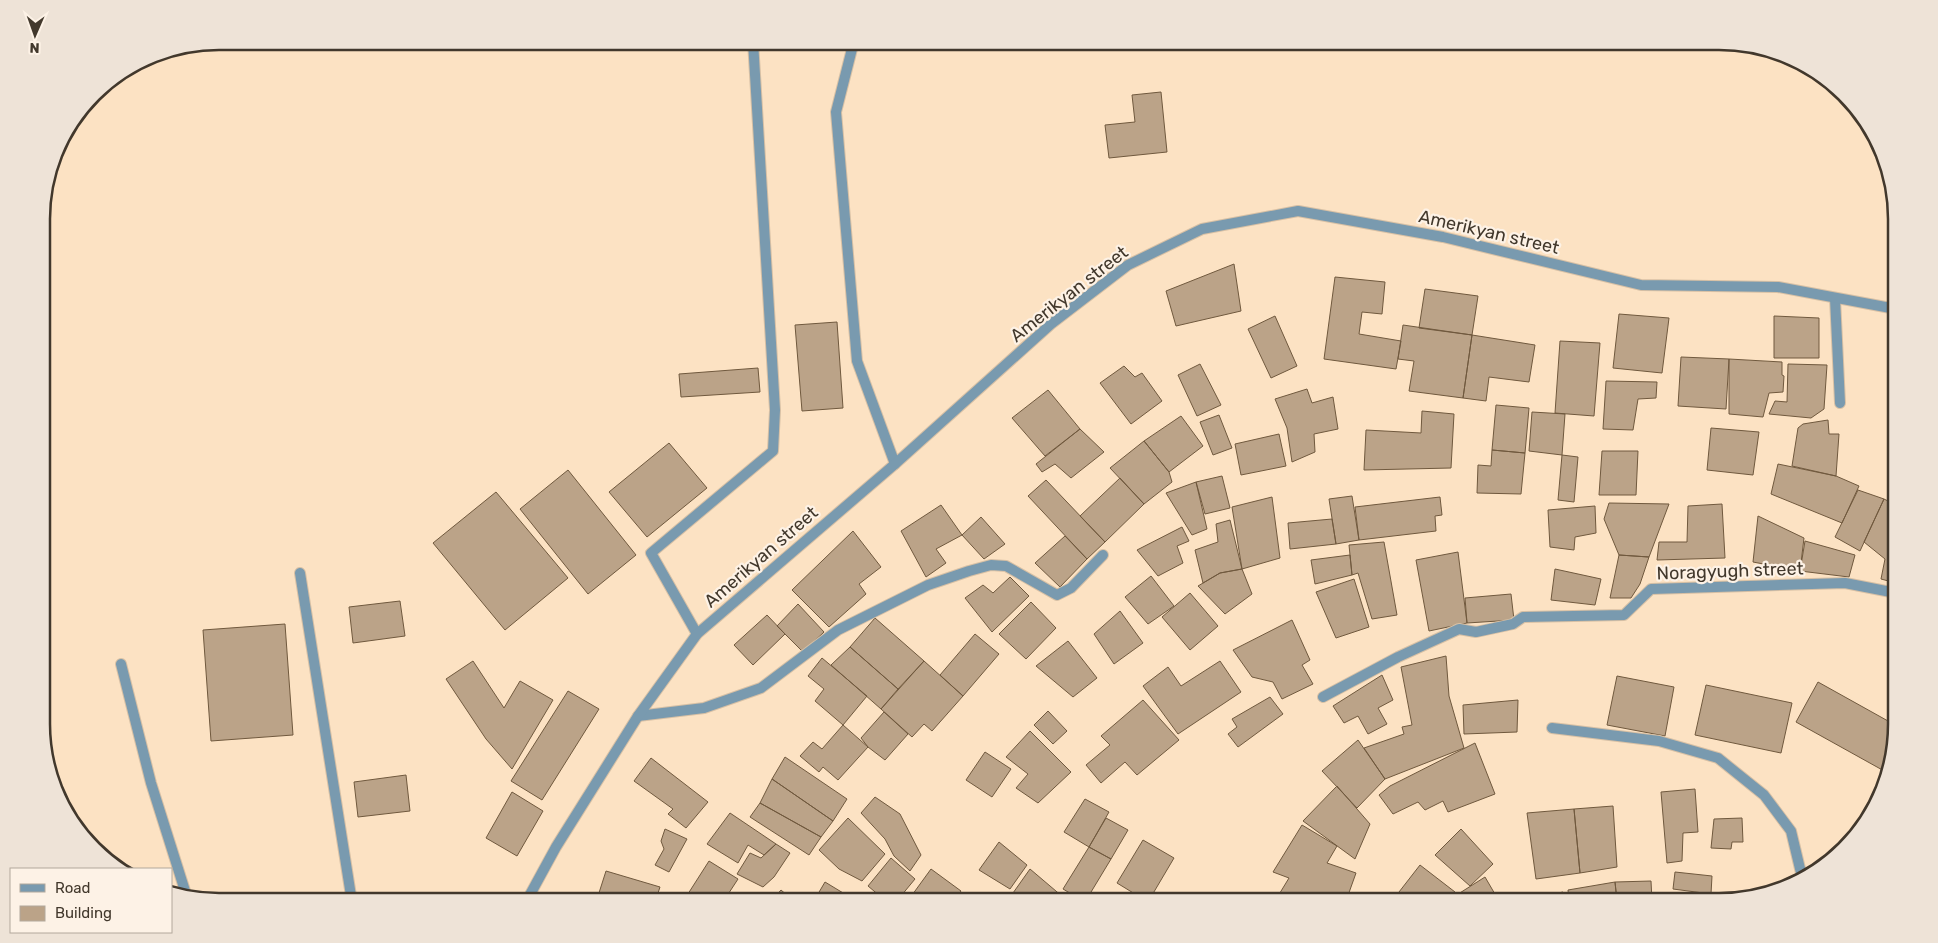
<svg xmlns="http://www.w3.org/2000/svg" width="1938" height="943" font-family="Rubik,sans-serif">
  <rect width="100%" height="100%" fill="#fce2c3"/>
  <!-- building -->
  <path fill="#bba388" stroke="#70593e" d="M1161 92 1167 152 1109 158 1105 125 1135 122 1132 95Z
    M1234 264 1241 311 1176 326 1166 291Z
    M1335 277 1385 282 1382 314 1362 312 1359 334 1401 341 1396 369 1324 359Z
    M1425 289 1478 296 1472 335 1419 328Z
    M1619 314 1669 318 1662 373 1613 368Z
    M1275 316 1297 366 1271 378 1248 329Z
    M1774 316 1819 318V358H1774Z
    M837 322 843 408 802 411 795 325Z
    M1403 325 1472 335 1463 398 1409 391 1414 361 1398 359Z
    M1472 335 1535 345 1529 382 1489 377 1486 401 1463 398Z
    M1560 341 1600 343 1594 416 1555 413Z
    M1681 357 1729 359 1726 409 1678 406Z
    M1729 359 1782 362V375L1784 376 1783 392 1769 393 1763 417 1729 414Z
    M1200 364 1221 405 1197 416 1178 375Z
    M1788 364 1827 365 1824 409 1811 418 1769 414 1775 401 1787 402Z
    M1124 366 1135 377 1142 373 1162 401 1131 424 1100 383Z
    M758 368 760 392 681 397 679 374Z
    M1606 381 1657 382 1656 398 1638 399 1633 430 1603 429Z
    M1307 389 1312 403 1333 397 1338 429 1314 434 1315 452 1292 462 1287 428 1275 399Z
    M1048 390 1080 429 1045 456 1012 418Z
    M1496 405 1529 408 1525 453 1492 450Z
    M1422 411 1454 414 1451 468 1364 470 1366 430 1421 433Z
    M1532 412 1565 414 1562 455 1529 451Z
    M1219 415 1232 448 1213 455 1200 422Z
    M1181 416 1203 446 1169 472 1144 441Z
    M1828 420 1829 434H1839L1836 476 1792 466 1798 428 1803 424Z
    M1711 428 1759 432 1753 475 1707 470Z
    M1080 429 1104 452 1071 478 1055 464 1042 472 1036 464Z
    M1279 434 1286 466 1241 475 1235 444Z
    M1144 441 1169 472 1172 482 1144 504 1110 468Z
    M669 443 707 488 647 537 609 492Z
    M1492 450 1525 453 1521 494 1477 493 1478 465 1491 466Z
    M1602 451H1638L1636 495H1599Z
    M1562 455 1578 457 1574 502 1558 500Z
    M1778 464 1836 476 1859 486 1842 523 1771 494Z
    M568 470 636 555 588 594 520 509Z
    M1222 476 1230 508 1205 514 1196 482Z
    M1120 478 1144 504 1105 542 1080 516Z
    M1046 480 1105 542 1087 559 1028 496Z
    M1196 482 1207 529 1192 535 1166 493Z
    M1858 490 1884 499 1860 551 1835 537Z
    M496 492 568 578 505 630 433 543Z
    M1352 496 1359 540 1336 544 1329 499Z
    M1272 497 1280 558 1242 569 1232 507Z
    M1440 497 1442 515 1435 516 1436 531 1359 540 1355 507Z
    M1884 499 1896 505V583L1881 579 1885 559 1864 542Z
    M1609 503 1669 504 1649 557 1619 555 1604 519Z
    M1722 504 1725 558 1657 560 1659 542H1687L1688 506Z
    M941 505 962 535 936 549 946 563 926 577 901 531Z
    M1595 506 1596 533 1575 537 1574 550 1550 547 1548 510Z
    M1758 516 1804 538 1800 571 1753 562Z
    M981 517 1005 544 984 559 962 535Z
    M1332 519 1336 544 1290 549 1288 523Z
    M1230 520 1242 569 1220 573 1203 583 1195 550 1218 542 1216 524Z
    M1182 527 1189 541 1177 546 1183 563 1158 576 1137 550Z
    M853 531 881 567 859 584 866 594 829 627 792 590Z
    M1065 536 1087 559 1060 587 1035 563Z
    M1805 541 1855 555 1849 577 1800 571Z
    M1384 542 1397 615 1372 619 1358 573 1352 575 1349 545Z
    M1458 552 1467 623 1429 631 1416 560Z
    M1350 555 1352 575 1315 584 1311 560Z
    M1619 555 1649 557 1640 584 1631 598H1610Z
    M1242 569 1252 594 1225 614 1198 586 1220 573Z
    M1555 569 1601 579 1595 605 1551 600Z
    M1151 576 1174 606 1148 624 1125 597Z
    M1010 577 1029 596 992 632 965 598 983 585 993 593Z
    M1354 579 1369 627 1336 638 1316 592Z
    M1190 593 1218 626 1190 650 1162 617Z
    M1511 594 1514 620 1467 623 1465 598Z
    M400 601 405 636 353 643 349 607Z
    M1031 602 1056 628 1026 659 999 634Z
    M798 604 824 632 803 652 777 626Z
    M1120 611 1143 643 1114 664 1094 634Z
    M767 615 785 634 753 665 734 645Z
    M875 618 924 661 898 689 850 647Z
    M1292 620 1310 660 1302 665 1313 684 1282 699 1273 682 1252 677 1233 650Z
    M285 624 293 735 211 741 203 630Z
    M975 634 999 654 963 696 940 675Z
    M1068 641 1097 678 1073 697 1036 666Z
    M850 647 898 689 881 709 831 665Z
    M1446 656 1449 696 1464 748 1385 779 1364 748 1404 734 1402 727 1412 725 1401 667Z
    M822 658 867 696 843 725 815 701 824 689 808 676Z
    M473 661 504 708 520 681 553 700 512 769 486 739 446 679Z
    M924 661 963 696 932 731 924 724 912 737 881 709Z
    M1220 661 1241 692 1178 734 1143 686 1168 667 1181 686Z
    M1382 675 1393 700 1378 708 1387 724 1368 734 1358 716 1344 723 1333 706Z
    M1617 676 1674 687 1665 736 1607 725Z
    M1818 682 1897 726 1886 772 1796 722Z
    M1706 685 1792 703 1781 753 1695 735Z
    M568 691 599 709 542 800 511 781Z
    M1270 697 1283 714 1238 747 1228 734 1237 727 1232 719Z
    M1143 700 1179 740 1137 775 1125 762 1101 783 1086 765 1110 745 1101 736Z
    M1518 700 1517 732 1464 734 1463 705Z
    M1048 711 1067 731 1053 744 1034 725Z
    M884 712 908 734 885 760 868 747 861 738Z
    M843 725 868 747 838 780 823 767 819 772 800 756 813 742 822 749Z
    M1030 731 1071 772 1038 803 1016 788 1028 774 1006 757Z
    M1358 740 1385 779 1357 808 1322 771Z
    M1475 743 1495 794 1448 812 1443 801 1425 810 1418 802 1393 814 1379 795 1390 786Z
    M985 752 1011 769 992 797 966 780Z
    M785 757 847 799 833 821 772 779Z
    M651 758 708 802 686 828 668 814 673 809 634 781Z
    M406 775 410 811 358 817 354 782Z
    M772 779 833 821 821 837 760 803Z
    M1337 786 1370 824 1355 859 1303 821Z
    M1695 789 1698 832 1683 833 1682 861 1667 863 1661 792Z
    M512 792 543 811 517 856 486 838Z
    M875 797 900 814 921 855 910 871 894 856 885 839 861 813Z
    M1085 799 1109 812 1089 847 1064 832Z
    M760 803 821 837 809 855 750 817Z
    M1613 806 1617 867 1580 873 1574 809Z
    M1574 809 1580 873 1536 879 1527 813Z
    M730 813 776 844 764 855 748 845 738 863 707 844Z
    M848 818 885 854 862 881 839 869 819 850Z
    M1106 818 1128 830 1111 859 1089 847Z
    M1742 818 1743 842H1732L1731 849 1711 848 1714 819Z
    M1302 825 1337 846 1327 863 1356 873 1346 901H1275L1289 878 1273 872Z
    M665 829 687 839 669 872 655 865 664 849 661 841Z
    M1461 829 1493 864 1470 886 1435 855Z
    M1143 840 1174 858 1148 902 1117 883Z
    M999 842 1027 865 1010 889 979 870Z
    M776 844 790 853 774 877 763 887 737 874 750 853 761 858Z
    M1089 847 1111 859 1085 902 1063 889Z
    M891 858 915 879 896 902H887L868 886Z
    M709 861 738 879 723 902H693L686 897Z
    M1420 865 1455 892 1447 901H1392Z
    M931 869 961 891 953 902H907Z
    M1030 869 1063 897 1059 902H1023L1013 893Z
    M606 871 660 887 655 902H615L598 896Z
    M1675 872 1712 876 1711 894 1673 889Z
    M1485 877 1499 901H1459L1455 896Z
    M1651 881 1652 901H1617L1615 882Z
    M825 882 858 902H819L815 899Z
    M1615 882 1617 901H1569L1568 890Z
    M781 890 795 902H770Z
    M1563 892 1564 901H1523V900Z
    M591 895 614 901 589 902Z"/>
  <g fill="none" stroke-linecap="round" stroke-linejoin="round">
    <defs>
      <path id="service" d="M1835 298 1840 403
        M300 573 352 902
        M697 634 651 553 773 451 775 410 753 41
        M121 664 151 783 186 894
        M638 716 704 708 761 688 838 630 928 585 969 571 991 565 1006 566 1057 595 1071 588 1103 555"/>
      <path id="minor" d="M854 41 836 112 857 361 895 464
        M1323 697 1398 657 1459 629 1476 632 1513 624 1523 617 1624 615 1651 589 1845 583 1896 593
        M1552 728 1659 741 1718 758 1764 795 1791 831 1802 877"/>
      <path id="tertiary" d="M526 902 556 847 638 716 697 634 895 464 1051 324 1128 265 1202 229 1298 211 1443 237 1641 285 1778 287 1896 309"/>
    </defs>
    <!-- service casing -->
    <use href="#service" stroke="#d7c0a5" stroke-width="12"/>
    <!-- minor casing -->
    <use href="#minor" stroke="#d7c0a5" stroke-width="12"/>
    <!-- tertiary casing -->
    <use href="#tertiary" stroke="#d7c0a5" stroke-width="12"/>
    <!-- service -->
    <use href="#service" stroke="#799aaf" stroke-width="10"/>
    <!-- minor -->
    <use href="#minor" stroke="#799aaf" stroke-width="10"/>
    <!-- tertiary -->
    <use href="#tertiary" stroke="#799aaf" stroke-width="10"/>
  </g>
  <g text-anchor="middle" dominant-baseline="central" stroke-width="4.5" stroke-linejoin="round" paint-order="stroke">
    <!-- street labels -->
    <g font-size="18" fill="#42382c" stroke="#fdf2e6">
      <text transform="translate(1489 232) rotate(13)">Amerikyan street</text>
      <text transform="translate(1069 294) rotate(-38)">Amerikyan street</text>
      <text transform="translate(761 557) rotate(-41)">Amerikyan street</text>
      <text transform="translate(1730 571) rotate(-2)">Noragyugh street</text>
    </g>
  </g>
  <!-- crop -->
  <path d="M0 0H1938V943H0ZM219 50H1719A169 169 0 0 1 1888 219V724A169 169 0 0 1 1719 893H219A169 169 0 0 1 50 724V219A169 169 0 0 1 219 50Z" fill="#eee3d7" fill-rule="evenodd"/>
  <path fill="none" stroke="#42382c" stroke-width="2.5" d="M219 50H1719A169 169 0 0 1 1888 219V724A169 169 0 0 1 1719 893H219A169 169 0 0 1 50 724V219A169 169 0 0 1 219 50Z"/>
  <!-- legend -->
  <rect x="10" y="868" width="162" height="65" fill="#fdf2e6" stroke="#b2a89c"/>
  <rect x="20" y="884" width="25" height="8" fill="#799aaf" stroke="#b2a89c"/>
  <text x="55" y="893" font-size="15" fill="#42382c">Road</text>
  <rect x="20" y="906" width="25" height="15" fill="#bba388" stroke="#b2a89c"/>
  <text x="55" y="918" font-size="15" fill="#42382c">Building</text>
  <!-- north arrow -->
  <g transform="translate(35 35) rotate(182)" stroke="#fdf2e6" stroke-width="4" paint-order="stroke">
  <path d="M0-4L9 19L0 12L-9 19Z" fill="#42382c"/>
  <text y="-8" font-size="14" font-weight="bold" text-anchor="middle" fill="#42382c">N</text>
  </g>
</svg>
